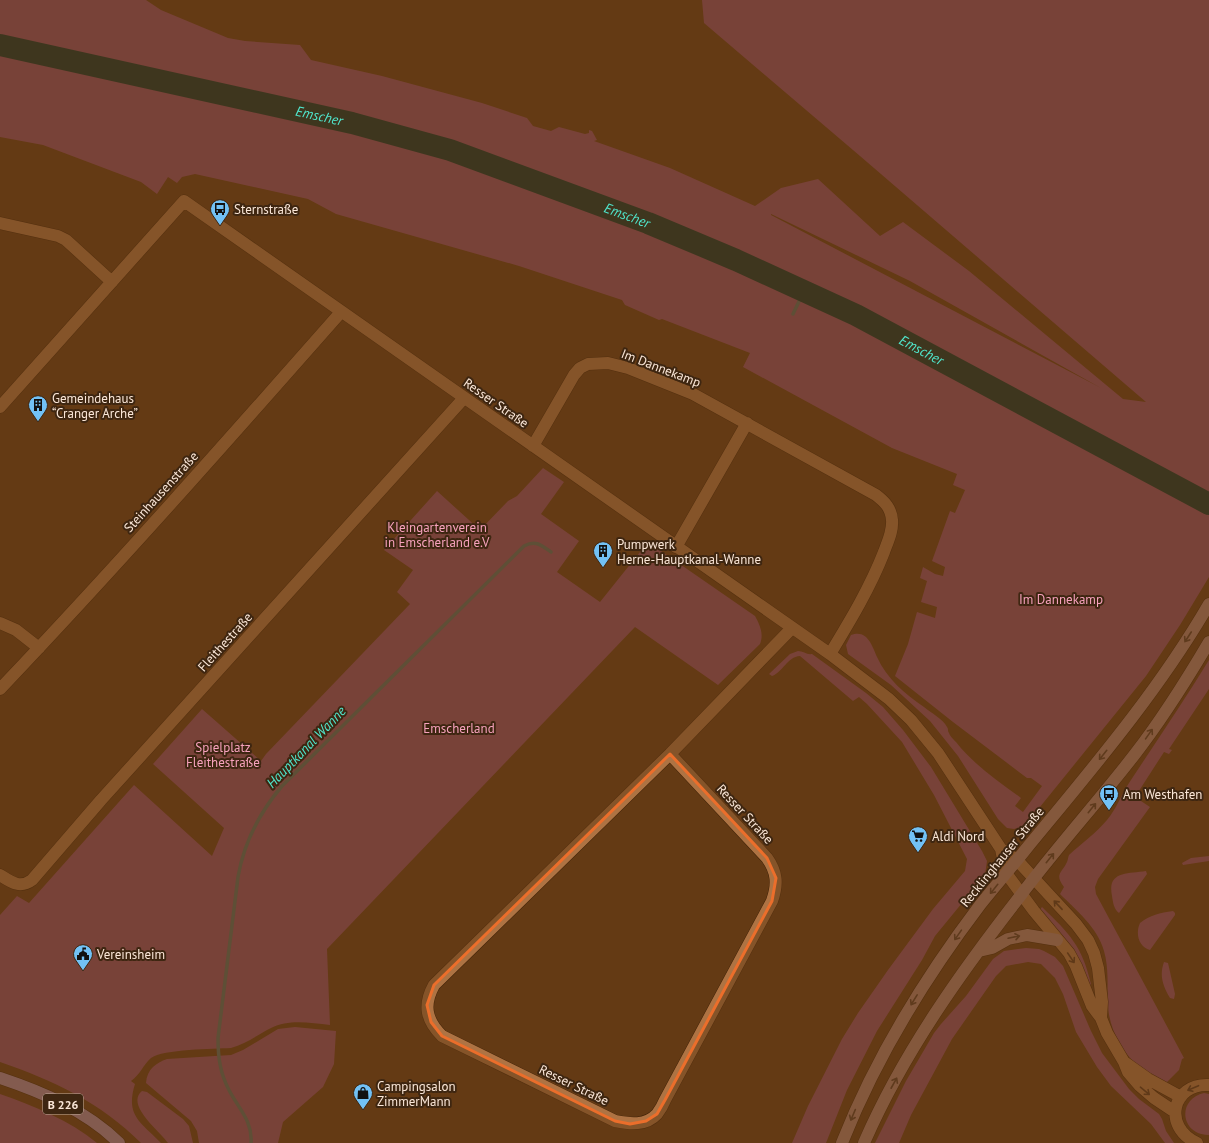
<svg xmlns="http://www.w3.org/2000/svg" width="1209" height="1143" font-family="'PT Sans',sans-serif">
  <rect width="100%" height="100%" fill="#643a14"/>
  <!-- green -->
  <path fill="#914c64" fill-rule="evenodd" d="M0 0H146L161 10 228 38 245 41 300 45 311 60 382 76 482 103 527 118 533 126 551 131 559 127 585 134 589 133V130L592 131 597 140 594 141 670 168 755 206 781 188 818 179 880 236 903 222 969 271 1123 399 1146 402 860 156 704 23 702 0H1209V577L1180 625 1146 676 1027 823 1021 827 1014 829 1007 828 998 819 958 756 930 721 891 685 848 654 846 645 851 635C867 629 872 645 877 657 887 679 905 694 924 707 931 713 943 719 947 727 949 730 947 730 949 733 950 736 954 740 956 742 974 765 998 781 1021 798L1015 806 1023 812 1042 786 1031 778H1027L953 722 895 676 908 644 917 612 935 618 937 607 921 602 927 581 920 578 923 567 935 574 943 576 945 567 932 561 950 511 955 513 965 490 953 485 957 474 892 448 743 367 750 353 662 319 659 320 625 305 622 300 519 266 336 214 308 199 195 174 182 177 177 183 168 177 157 194 141 182 43 145 0 137ZM771 214 910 281 1101 388 771 215Z
    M543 468 564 482 541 514 579 541 557 572 600 602 648 542 755 616C760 625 764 634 760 644L718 685 635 627 327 949 330 1025C310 1023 289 1019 271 1028 257 1035 246 1044 231 1048 214 1049 163 1049 151 1058 143 1065 140 1075 131 1081L135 1084C125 1116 141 1122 161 1143H141C101 1103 53 1080 0 1062V915L17 896 29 903 134 785 212 856 224 828 153 764 202 709 261 761 266 754 410 604 397 592 413 570 384 550 437 491 480 530 508 501 517 496Z
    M798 651C803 651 807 655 812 654L866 693 883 707 903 730 931 767 982 851 987 861 985 875 935 936 922 960 877 1031 847 1090 826 1143H792L808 1106 842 1039 858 1013 888 970 933 909 965 871 967 859 934 795 902 742 867 704 859 697 853 701 800 656C787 657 783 672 772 676L769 674 790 654Z
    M1209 660V689L1169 749 1172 750 1169 754 1164 752 1135 797 1150 807 1098 879 1095 887 1096 894 1184 1058 1182 1059 1179 1070 1166 1083C1156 1077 1143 1071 1135 1063 1119 1048 1108 1024 1108 1003 1107 986 1109 968 1104 951 1097 927 1077 911 1060 894L1064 887C1054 874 1062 873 1067 862 1068 860 1068 857 1069 855 1081 844 1096 833 1107 820 1117 808 1121 795 1129 783 1156 742 1183 702 1209 660Z
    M1209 856V861L1183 865 1182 863 1191 858Z
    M1146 871 1147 874 1119 913C1114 909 1113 903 1112 896 1107 871 1127 874 1146 871Z
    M1042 907C1070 934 1082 946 1091 984L1090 986 1039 911Z
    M1173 911 1175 913V915L1150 950C1139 947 1135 934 1140 923 1150 915 1160 913 1173 911Z
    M1026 948 1039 949 1044 951 1055 957 1063 966 1091 1031 1102 1053 1129 1089 1139 1099 1159 1114 1162 1119 1166 1131 1174 1143H1165L1151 1124 1111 1086 1097 1067 1076 1032 1063 994 1055 978 1041 964 1028 962 1006 966 996 976 952 1039 911 1115 899 1143H875L906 1081 934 1033 941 1024 966 996 993 959 1004 951Z
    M1164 962 1168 963 1175 994 1174 999 1170 998C1163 986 1159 976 1164 962Z
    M295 1027 336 1031 334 1064 323 1087 283 1122 278 1143H199L197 1131 191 1121 146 1083C147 1069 156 1063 167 1059L231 1055 243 1050 278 1029Z
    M142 1091 147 1092 183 1119 189 1126 193 1143H168C160 1131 125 1105 142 1091Z
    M1204 1093 1209 1094V1135H1208C1180 1134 1177 1099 1204 1093Z
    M0 1094C34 1106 69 1120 97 1143H0Z"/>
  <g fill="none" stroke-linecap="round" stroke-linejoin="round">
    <!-- stream -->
    <path stroke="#576860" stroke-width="3.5" d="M793 314 804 291
      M251 1143C253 1121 238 1108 229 1090 220 1073 218 1057 218 1038L238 877C244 842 260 812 282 786L524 546C536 540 541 545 551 552"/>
    <!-- river -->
    <path stroke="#11322c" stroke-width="22" id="s1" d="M0 45 352 123 450 150 648 223 736 260 856 315 1209 504"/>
    <defs>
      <path id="street" d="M0 223 58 236 66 240 112 282
        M0 407 184 201 830 654 889 699 911 720 938 753 1001 849 1006 873 1034 911 1069 953 1076 966 1092 1006 1101 1018 1107 1033 1124 1062 1128 1072 1140 1086 1154 1098 1175 1112
        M533 446 574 375 580 368 588 364 608 363 628 368 693 394 876 495C885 502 891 508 892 520 893 531 888 541 884 552 870 588 850 621 830 654
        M676 547 747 423
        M0 623 16 630 39 648
        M0 689C117 566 229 439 341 312
        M670 754 767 858C777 872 778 884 772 901L665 1100C663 1105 660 1110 657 1114 646 1126 630 1124 615 1121L442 1036C426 1020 423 1005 434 985L670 754 792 628
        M1001 849 1017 860 1076 924 1088 940 1094 953 1098 968 1102 1002 1101 1018
        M0 875C11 882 20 889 32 880L101 800 464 398
        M1124 1062 1148 1079 1181 1097
        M1197 1143C1162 1127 1172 1083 1209 1085"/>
      <path id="secondary" d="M979 951 992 948 1008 939 1027 935 1057 940
        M842 1143C876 1057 924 979 980 905 995 886 1011 868 1026 849 1091 770 1158 692 1209 604
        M864 1143C903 1053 961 972 1021 895 1057 847 1098 802 1135 754 1162 719 1186 681 1209 642"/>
      <path id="primary" d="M0 1078C42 1092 87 1111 119 1143"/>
    </defs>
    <!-- street casing -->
    <use href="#street" stroke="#412409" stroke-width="13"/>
    <!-- secondary casing -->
    <use href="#secondary" stroke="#412409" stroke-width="13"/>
    <!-- primary casing -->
    <use href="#primary" stroke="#412409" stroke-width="13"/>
    <!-- street -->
    <use href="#street" stroke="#ae7343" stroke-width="12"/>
    <!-- secondary -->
    <use href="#secondary" stroke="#ab7c6e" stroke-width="12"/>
    <!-- primary -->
    <use href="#primary" stroke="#a98498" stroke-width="12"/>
  </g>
  <!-- one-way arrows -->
  <defs><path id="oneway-shaft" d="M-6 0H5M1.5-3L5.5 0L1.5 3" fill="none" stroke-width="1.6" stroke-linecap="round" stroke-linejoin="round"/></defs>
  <g stroke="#593c28">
    <use href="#oneway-shaft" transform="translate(1188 637) rotate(123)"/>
    <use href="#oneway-shaft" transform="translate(1149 734) rotate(-55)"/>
    <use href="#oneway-shaft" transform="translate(1103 755) rotate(129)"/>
    <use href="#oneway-shaft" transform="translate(1092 808) rotate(-51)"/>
    <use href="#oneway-shaft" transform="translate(1050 858) rotate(-51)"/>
    <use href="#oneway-shaft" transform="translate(994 889) rotate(129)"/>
    <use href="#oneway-shaft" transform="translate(958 935) rotate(125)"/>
    <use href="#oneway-shaft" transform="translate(1014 937) rotate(-12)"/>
    <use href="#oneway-shaft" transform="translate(914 1000) rotate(122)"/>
    <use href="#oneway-shaft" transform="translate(894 1083) rotate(-61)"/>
    <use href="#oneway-shaft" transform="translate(853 1115) rotate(113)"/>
  </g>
  <g stroke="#5a391e">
    <use href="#oneway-shaft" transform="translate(1058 905) rotate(-133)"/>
    <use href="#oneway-shaft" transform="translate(1071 958) rotate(56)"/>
    <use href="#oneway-shaft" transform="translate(1193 1088) rotate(157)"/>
    <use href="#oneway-shaft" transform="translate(1145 1091) rotate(40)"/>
  </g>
  <!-- marked area -->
  <path d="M0 0H1209V1143H0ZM670 754 767 858 776 878 772 901 665 1100 657 1114 646 1121 630 1124 615 1121 442 1036 431 1022 427 1005 434 985Z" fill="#643a14" fill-opacity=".55" fill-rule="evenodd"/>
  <path fill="none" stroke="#eb6e2b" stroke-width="3" stroke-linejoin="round" d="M670 754 767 858 776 878 772 901 665 1100 657 1114 646 1121 630 1124 615 1121 442 1036 431 1022 427 1005 434 985Z"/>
  <!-- icons -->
  <defs>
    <symbol id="bus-pin" viewBox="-11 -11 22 30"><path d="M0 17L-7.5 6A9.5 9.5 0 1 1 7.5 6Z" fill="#72c1f5" stroke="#3e2611"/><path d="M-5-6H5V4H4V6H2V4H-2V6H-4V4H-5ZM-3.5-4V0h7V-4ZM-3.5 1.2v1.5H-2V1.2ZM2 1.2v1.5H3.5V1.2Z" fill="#111"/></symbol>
    <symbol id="building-pin" viewBox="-11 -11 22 30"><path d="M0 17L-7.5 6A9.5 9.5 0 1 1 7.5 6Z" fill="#72c1f5" stroke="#3e2611"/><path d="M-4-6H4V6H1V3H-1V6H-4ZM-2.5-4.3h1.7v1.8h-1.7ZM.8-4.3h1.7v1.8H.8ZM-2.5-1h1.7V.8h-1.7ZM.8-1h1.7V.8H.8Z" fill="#111"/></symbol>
    <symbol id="supermarket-pin" viewBox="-11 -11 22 30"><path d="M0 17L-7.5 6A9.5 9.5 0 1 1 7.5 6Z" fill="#72c1f5" stroke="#3e2611"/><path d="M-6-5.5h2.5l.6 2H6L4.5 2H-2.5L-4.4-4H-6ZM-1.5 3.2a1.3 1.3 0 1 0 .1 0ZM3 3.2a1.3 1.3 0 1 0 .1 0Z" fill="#111"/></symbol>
    <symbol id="civic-pin" viewBox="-11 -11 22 30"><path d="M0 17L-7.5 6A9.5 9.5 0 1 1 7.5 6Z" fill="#72c1f5" stroke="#3e2611"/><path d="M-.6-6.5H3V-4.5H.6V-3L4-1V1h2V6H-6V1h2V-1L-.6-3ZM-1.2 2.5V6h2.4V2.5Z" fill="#111"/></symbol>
    <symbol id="shop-pin" viewBox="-11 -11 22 30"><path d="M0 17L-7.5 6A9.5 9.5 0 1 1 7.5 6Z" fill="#72c1f5" stroke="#3e2611"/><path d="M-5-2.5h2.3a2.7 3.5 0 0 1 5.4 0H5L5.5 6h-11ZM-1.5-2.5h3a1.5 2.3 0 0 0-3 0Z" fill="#111"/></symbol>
  </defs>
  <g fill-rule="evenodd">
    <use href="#bus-pin" x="209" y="198" width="22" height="30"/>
    <use href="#building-pin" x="27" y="394" width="22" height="30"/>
    <use href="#building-pin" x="592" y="540" width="22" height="30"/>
    <use href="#bus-pin" x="1098" y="783" width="22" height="30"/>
    <use href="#supermarket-pin" x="907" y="825" width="22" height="30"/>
    <use href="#civic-pin" x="72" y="943" width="22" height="30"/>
    <use href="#shop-pin" x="352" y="1082" width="22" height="30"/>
  </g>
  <g text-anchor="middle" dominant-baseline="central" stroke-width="4" stroke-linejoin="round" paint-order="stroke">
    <!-- shield labels -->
    <rect fill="#3e2611" stroke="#c2ad9c" stroke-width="1" x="43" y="1094" width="40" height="20" rx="3"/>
    <g font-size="12" font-weight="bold" fill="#fbe7d8">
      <text x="63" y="1104">B 226</text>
    </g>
    <!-- poi labels -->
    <g font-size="13" fill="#fbe7d8" stroke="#3e2611" text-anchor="start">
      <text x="234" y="209">Sternstraße</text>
      <text x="52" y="398">Gemeindehaus<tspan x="52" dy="15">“Cranger Arche”</tspan></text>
      <text x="617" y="544">Pumpwerk<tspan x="617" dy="15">Herne-Hauptkanal-Wanne</tspan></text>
      <text x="1123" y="794">Am Westhafen</text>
      <text x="932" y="836">Aldi Nord</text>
      <text x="97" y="954">Vereinsheim</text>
      <text x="377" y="1086">Campingsalon<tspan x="377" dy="15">ZimmerMann</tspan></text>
    </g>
    <!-- street labels -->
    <g font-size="13" fill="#fbe7d8" stroke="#3e2611">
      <text transform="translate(661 368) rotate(21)">Im Dannekamp</text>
      <text transform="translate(496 403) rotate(35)">Resser Straße</text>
      <text transform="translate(161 492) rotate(-48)">Steinhausenstraße</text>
      <text transform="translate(225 642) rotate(-48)">Fleithestraße</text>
      <text transform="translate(745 814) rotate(47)">Resser Straße</text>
      <text transform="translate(1002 857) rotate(-51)">Recklinghauser Straße</text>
      <text transform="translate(574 1085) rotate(26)">Resser Straße</text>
    </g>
    <!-- park labels -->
    <g font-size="13" fill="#f7a2bd" stroke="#3e2611">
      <text x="437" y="527">Kleingartenverein<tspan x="437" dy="15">in Emscherland e.V</tspan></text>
      <text x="1061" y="599">Im Dannekamp</text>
      <text x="459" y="728">Emscherland</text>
      <text x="223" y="747">Spielplatz<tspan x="223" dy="15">Fleithestraße</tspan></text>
    </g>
    <!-- water labels -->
    <g font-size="14" font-style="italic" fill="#50e6cc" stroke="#3e2611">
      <text stroke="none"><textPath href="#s1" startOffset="327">Emscher</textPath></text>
      <text stroke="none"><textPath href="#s1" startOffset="651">Emscher</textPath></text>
      <text stroke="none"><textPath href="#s1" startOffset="975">Emscher</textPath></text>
      <text transform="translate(306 747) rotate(-46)">Hauptkanal Wanne</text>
    </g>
  </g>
</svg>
